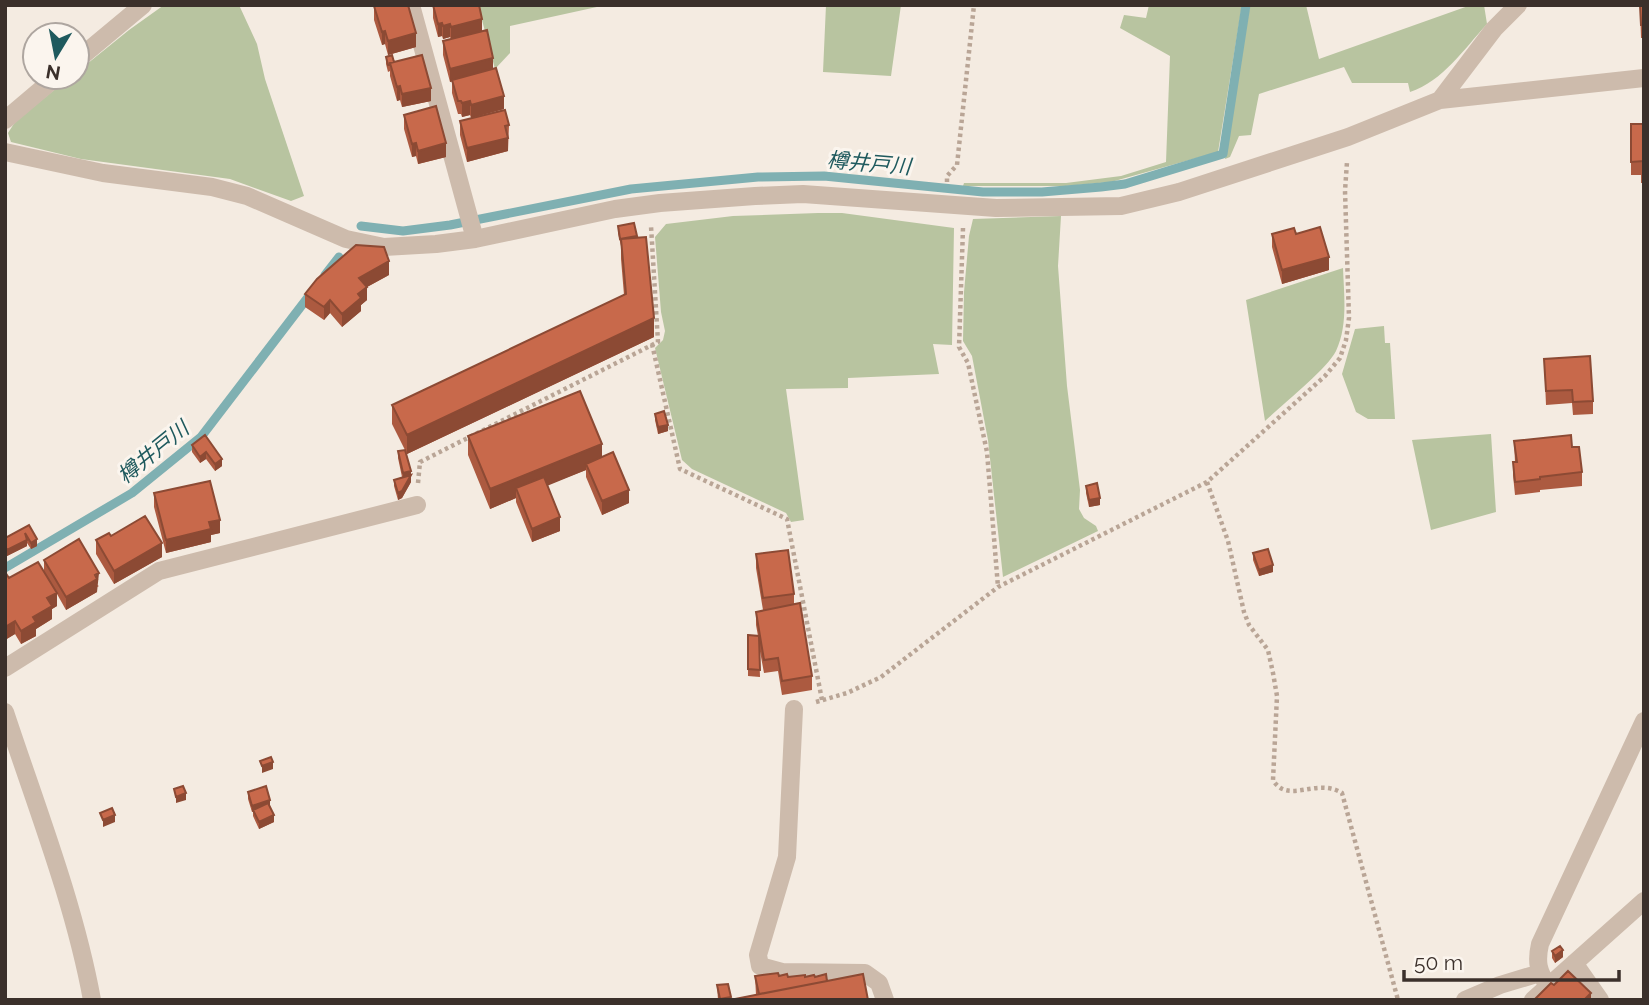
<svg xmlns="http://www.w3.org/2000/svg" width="1649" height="1005" font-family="Raleway,'Noto Sans JP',sans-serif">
  <rect width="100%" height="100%" fill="#f4ebe1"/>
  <!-- green -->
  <path fill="#b8c4a0" d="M164 5H239L257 44 265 79 304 196 291 201 230 179 81 159 11 142 8 133 15 122 70 77H77V72L129 30Z
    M478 5H606L510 26V53L495 69Z
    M826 5H901L891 76 823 72Z
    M1149 5H1242L1218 152 1111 182 1066 186H963L964 183H1066L1121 176 1166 162 1170 56 1120 28 1124 15 1146 18Z
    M1250 5H1306L1319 59 1471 5H1484L1487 24C1464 49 1443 81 1410 92L1408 83H1352L1344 67 1259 94 1251 135 1239 136 1230 157 1225 159Z
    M818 213H842L954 228 952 345 933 344 939 374 848 378V388L786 389 804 520 791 522 786 513 692 469 682 460 655 348 663 340 665 331 661 312 655 237 666 224 733 216Z
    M1061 216 1058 266 1067 386 1080 490 1079 509 1084 518 1096 526 1098 531 1003 577 988 440 972 356 963 341 964 292 969 236 973 219Z
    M1343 268C1344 295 1348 326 1336 351 1327 369 1282 405 1265 421L1246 300Z
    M1384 326 1385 343H1390L1395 419H1368L1356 412 1342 374 1355 329Z
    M1491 434 1496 512 1431 530 1412 440Z"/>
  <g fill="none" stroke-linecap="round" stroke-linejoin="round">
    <!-- stream -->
    <path stroke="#7fb0b2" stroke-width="9" d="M361 226 403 231 450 225 631 189 758 177 824 176 983 192H1042L1101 187 1125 184 1223 154 1246 5
      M325 275 339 257
      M5 568 132 493 201 437 312 292"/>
    <!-- path -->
    <path stroke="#b9a596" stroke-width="4.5" stroke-dasharray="3.5 3.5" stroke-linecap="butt" d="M947 182V176L957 165 974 5
      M963 228 959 347 968 363 987 452 998 587
      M652 344 680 469 787 519 822 700
      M1207 482 1228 541 1244 612 1249 625 1268 650 1273 673 1277 696 1273 780C1288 805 1316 777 1342 793L1398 1000
      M418 483 420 462 658 342 651 226
      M816 702 847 693 881 677 998 587 1207 482 1325 376 1340 358 1346 340 1349 318 1345 191 1347 162"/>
    <!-- minor -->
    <path stroke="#cdbbac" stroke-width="18" d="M411 5 475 239
      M77 60 143 5
      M1440 100 1494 29 1518 5
      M5 120 56 77
      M5 152 103 173 212 187 247 196 346 239 384 247 436 244 475 239 615 209 660 203 755 196 803 194 996 208 1121 206 1179 192 1348 137 1440 100 1644 78
      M5 668 159 571 417 505
      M794 709 787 857 758 955 760 966 782 972 865 973 879 983 885 1000
      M5 712C36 806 74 902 92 1000
      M1574 963 1600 1000
      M1548 986C1538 971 1536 962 1540 944L1644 721
      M1465 1000 1500 985 1540 973
      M1533 1000 1644 901"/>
  </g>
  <!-- wall -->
  <path fill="#ac5a40" d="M433 5 482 32 504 109 471 118 470 115 462 117 461 114H458L452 93V81L450 82 443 55V41L451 39 450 37 443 39 442 36 438 37 433 18Z
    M1640 5H1644V38H1641Z
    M374 6 416 47 388 55 385 44 382 45 374 20Z
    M386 57 394 62 431 101 402 107 400 100 397 101 390 76V71L388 72 386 64Z
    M404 115 446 157 418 164 416 156 412 157 404 129Z
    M460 121 509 125 508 151 467 162 460 135Z
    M1631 124H1644V183H1641V175H1631Z
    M634 223 654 337 407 454 405 451 411 471V482L402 498 398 500 394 486V480L402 477 398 458V451L405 450 392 424V405L624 295 621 259V246L618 233V226Z
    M1272 234H1296L1329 270 1282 284 1272 247Z
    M389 275 367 287V300L361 305V311L342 327 330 313 324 320 305 307V294Z
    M1544 359 1593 401V414L1573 415 1572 403 1546 405Z
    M655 414 668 431 658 434 655 420Z
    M468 436 602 457 629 503 602 515 586 477V470L547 485 560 531 532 542 516 502V498L490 509 468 455Z
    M1514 441 1572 447 1582 472V486L1540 490V492L1515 495 1513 475V462H1515Z
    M192 445 222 459V466L215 471 206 459 200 463 192 452Z
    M1086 486 1100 505 1089 507 1086 493Z
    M154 493 220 533 211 535V542L166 553 154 507Z
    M29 525 37 546 31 549 27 543V546L7 556 5 552V538Z
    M111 536 162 557 114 584 96 554V540Z
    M1253 553 1273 572 1259 576 1253 560Z
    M756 554 794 594V604L812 676V690L782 695 778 671 764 673 759 646 760 677 748 676V635L758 636 756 625V612L763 610 756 568Z
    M44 560 99 586 97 587V592L66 610 57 594V606L52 609V619L36 629V636L21 644 15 634 5 640V572L9 578 44 572Z
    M248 792 270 806 274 822 259 829 253 816V812H252L248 799Z
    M1552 951 1563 957 1555 963 1552 958Z
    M755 976 815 977 827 981 868 1000H718L717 985 731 997V1000L756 995Z"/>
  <!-- shaded-wall -->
  <path fill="#8c4a34" d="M482 19V32L451 40V27Z
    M442 23V36L438 37V24Z
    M450 24V37L443 39V26Z
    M385 31V44L382 45V32Z
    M416 33V47L388 55V41Z
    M493 58V71L450 82V69Z
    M400 86V100L397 101V87Z
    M431 88V101L402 107V94Z
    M504 96V109L471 118V105Z
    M470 101V115L462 117V103Z
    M508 138V151L467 162V148Z
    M416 143V156L412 157V144Z
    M446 143V157L418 164V151Z
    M1329 257V270L1282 284V270Z
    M389 261V275L367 287V300L361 305V311L342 327V314L359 278Z
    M330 300V313L324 320V307Z
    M654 318V337L407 454V435Z
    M668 425V431L658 434V427Z
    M602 444V463L586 464V470L520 497 516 488V498L490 509V489Z
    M206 452V459L200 463V457Z
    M222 459V466L215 471V464Z
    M411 471V482L402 498 398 500V493L403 480V473Z
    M629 490V503L602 515V501Z
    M1100 498V505L1089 507V500Z
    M560 517V531L532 542V529Z
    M220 520V533L211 535V542L166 553V540L209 522Z
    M37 539V546L31 549V543Z
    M27 540V546L7 556V550Z
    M162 543V557L114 584V571Z
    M1273 565V572L1259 576V570Z
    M99 573 97 592 66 610V597Z
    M57 593V606L52 609V619L36 629V636L21 644V631L47 598Z
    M15 621V634L5 640V627Z
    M273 762V769L262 773V766Z
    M186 793V800L176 803V797Z
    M270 800V807L253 810 252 812V806Z
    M115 815V822L103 827V820Z
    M274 815V822L259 829V822Z
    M1563 950V957L1555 963V956Z
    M1591 993V1000H1584Z"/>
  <!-- building -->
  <path fill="#c8694b" stroke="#8c4a34" stroke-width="2" d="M378 5H408L416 33 388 41 385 31 382 32 374 6Z
    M433 5H479L482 19 451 27 450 24 443 26 442 23 438 24Z
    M1640 5H1644V25H1641Z
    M487 30 493 58 450 69 443 41Z
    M392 55 394 62 390 63V64L388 65 386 57Z
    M422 55 431 88 402 94 400 86 397 87 390 63Z
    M496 68 504 96 471 105 470 101 462 103 461 101H458L452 80Z
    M436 106 446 143 418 151 416 143 412 144 404 115Z
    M505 110 509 125 505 126 508 138 467 148 460 121Z
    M1631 124H1644V161L1631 162Z
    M634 223 637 236 620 239 618 226Z
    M1320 227 1329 257 1282 270 1272 234 1294 228 1296 234Z
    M646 237 654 318 407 435 392 405 626 294 621 239Z
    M356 245 384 247 389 261 359 278 367 287 358 294 361 298 342 314 330 300 324 307 305 294 317 279Z
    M1590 356 1593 401 1573 402 1572 390 1546 391 1544 359Z
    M580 391 602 444 490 489 468 436Z
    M664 411 668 425 658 427 655 414Z
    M205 435 222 459 215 464 206 452 200 457 192 445Z
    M1571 435 1572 447H1579L1582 472 1540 477V479L1515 482 1513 462H1517L1514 441Z
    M405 450 411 471 403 473 398 451Z
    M613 452 629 490 602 501 586 464Z
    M411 475 402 491 398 493 394 480Z
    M544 477 560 517 532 529 516 488Z
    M210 481 220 520 209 522 211 529 166 540 154 493Z
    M1097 483 1100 498 1089 500 1086 486Z
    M145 516 162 543 114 571 96 540 109 533 111 536Z
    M29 525 37 539 31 543 25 533 27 540 7 550 5 546V538Z
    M79 539 99 573 95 575 97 579 66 597 44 560Z
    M1268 549 1273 565 1259 570 1253 553Z
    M788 550 794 594 763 598 756 554Z
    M38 562 57 593 47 598 52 606 33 617 36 622 21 631 15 621 5 627V572L9 578Z
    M800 603 812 676 782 681 778 658 764 660 756 612Z
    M748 635 759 636 760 670 748 669Z
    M271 757 273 762 262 766 260 761Z
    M183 786 186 793 176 797 174 789Z
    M266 786 270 800 252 806 248 792Z
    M268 803 274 815 259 822 253 810Z
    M112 808 115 815 103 820 100 813Z
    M1560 946 1563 950 1555 956 1552 951Z
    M1568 971 1591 993 1584 1000H1534L1551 983 1554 985Z
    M778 973 779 976 787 974 788 977 805 975V977L814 975 815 977 826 974 827 981 759 994 755 976Z
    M863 974 868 1000H730Z
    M728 984 731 997 720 999 717 985Z"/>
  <g text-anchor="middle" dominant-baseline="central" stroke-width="6" stroke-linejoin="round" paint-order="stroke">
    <!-- water labels -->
    <g font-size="21" font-style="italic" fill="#1f5a5e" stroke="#fbf5ee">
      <text transform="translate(869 163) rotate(5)">樽井戸川</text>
      <text transform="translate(153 452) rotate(-39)">樽井戸川</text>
    </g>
  </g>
  <!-- border -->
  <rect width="1649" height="1005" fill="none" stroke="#3b302b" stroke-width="14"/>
  <!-- north arrow -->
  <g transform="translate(56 56) rotate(190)"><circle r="33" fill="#fbf5ee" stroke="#aea6a0" stroke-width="2"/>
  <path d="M0-5L12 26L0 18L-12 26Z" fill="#1f5a5e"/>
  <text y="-10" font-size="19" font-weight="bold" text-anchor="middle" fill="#3b302b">N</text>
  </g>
  <!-- scale -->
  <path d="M1404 970v10h215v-10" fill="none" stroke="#3b302b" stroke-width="3.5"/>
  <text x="1414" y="970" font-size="21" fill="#3b302b" stroke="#fbf5ee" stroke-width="5" paint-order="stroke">50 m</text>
</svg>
